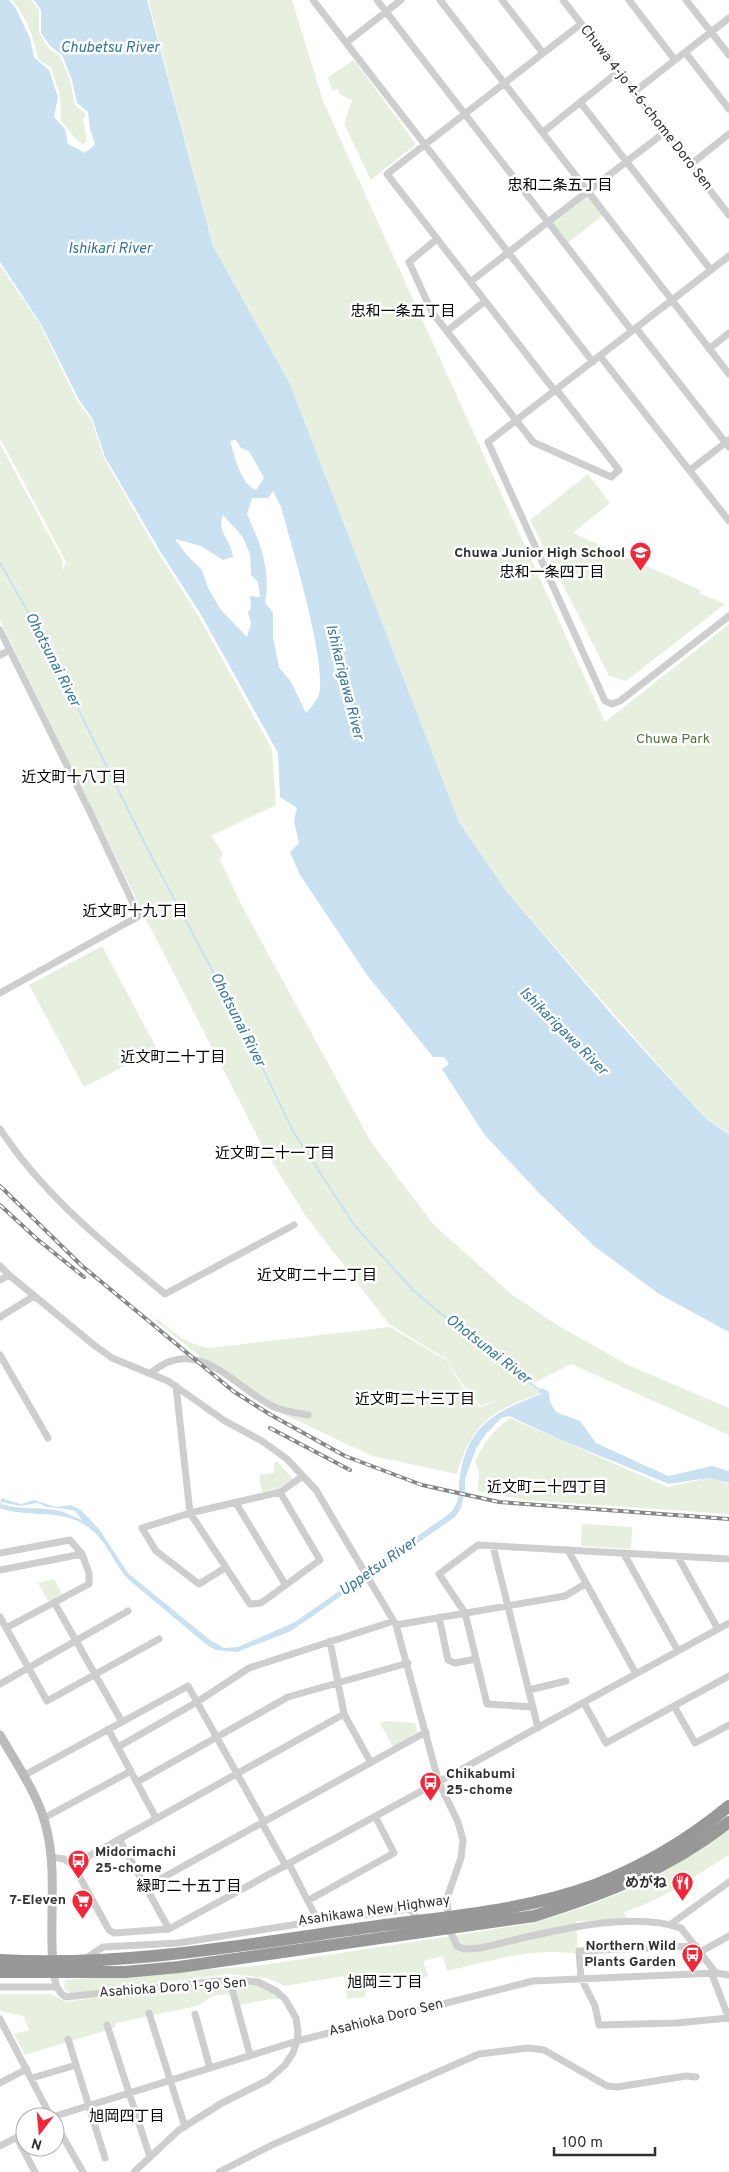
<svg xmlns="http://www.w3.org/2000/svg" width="729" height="2172" font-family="Overpass,'Noto Sans JP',sans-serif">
  <rect width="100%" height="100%" fill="#fff"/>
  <!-- green -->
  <path fill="#e7efde" d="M12 0H31L39 10V32L49 49 60 56 70 80 75 105 86 114 83 119 87 140 83 145C73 138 69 129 61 121L60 96 51 68 38 59C35 39 25 15 12 0Z
    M148 0H292L323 101 605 722 729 624V1133L706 1119 506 891 459 822 290 384 213 246Z
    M354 60 416 144 371 180 344 124 352 100 341 95 337 89 332 91 328 77Z
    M588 191 605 214 566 244 548 221Z
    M0 265 40 324 77 401 91 419 104 458 156 549 198 615 272 749 276 805 211 836 223 853 220 860 242 906 371 1142 434 1225 511 1294 557 1325 628 1365 729 1408V1435L571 1364 531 1384 541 1393C492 1411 472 1422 457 1474L372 1456 279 1412 229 1380 156 1321 157 1318C173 1333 187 1344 209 1348L390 1327 446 1360 464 1389 480 1408 500 1399 481 1406 465 1388 446 1359 389 1324 305 1215 264 1149 146 919 0 620V444L63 561 62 572 66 562 0 438Z
    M588 474 610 503 573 533 700 590 699 593 725 604 626 681 609 676 530 520Z
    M102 946 157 1049 84 1087 29 985Z
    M510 1418 668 1487 708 1478 729 1484V1514L525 1500 478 1491 479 1471 475 1462C485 1441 491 1432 510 1418Z
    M277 1461 293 1479 278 1488 262 1492 259 1475 274 1473V1464Z
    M582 1524 632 1527 631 1549 581 1546Z
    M54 1579 62 1594 48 1601 38 1583Z
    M384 1721 415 1723 417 1732 393 1747 380 1723Z
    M729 1830V1855C695 1876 663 1900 624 1912L628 1920 576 1921 578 1954C533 1947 490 1961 447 1971L443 1956 423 1961 428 1976 412 1980 406 1971 363 1981 366 1997 347 1999 344 1976 285 1986 267 1978 229 1974 70 1994 64 1988 65 1980 257 1966 534 1923 593 1904 650 1881Z
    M217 1981 258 1982 285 1999H271L239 2005 236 1994 215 1995 197 2006 116 2023 114 2028 25 2055 14 2034 29 2030 23 2016 0 2011V1994H51L66 2002Z"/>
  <!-- water -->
  <path fill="#c9e1f0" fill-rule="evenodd" d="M0 0H9L15 7 30 38 34 57 49 70 58 97 54 117 65 129 68 144 85 153 95 144 90 129 88 112 77 103 72 80 62 55 50 46 41 33V10L34 0H147L213 246 290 384 459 822 506 891 614 1017 706 1119 729 1134V1332L659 1294 594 1246 538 1192 484 1134 442 1069 449 1064 444 1057H433L367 975 300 875 290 852 299 843 294 821 297 808 280 797 278 753 200 613 160 551 105 457 92 418 79 400 41 324 0 262ZM236 440 241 448 249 451 264 478 256 490C240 484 235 456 230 441ZM273 491 281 507C290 541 330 671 318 697 315 703 310 708 306 713L291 682 279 667 273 637V613L265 602C271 570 260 542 247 514L252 498H268ZM223 515 242 536 250 554 251 575 258 582 260 597 250 596 251 608 248 612 251 623 247 637 221 610 208 588 202 570 186 554 175 539 201 546 223 560 233 557C232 541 216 532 223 515Z
    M542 1388 549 1392 550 1402 556 1412 580 1421 596 1443 668 1476 712 1466 729 1471V1483L708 1478 669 1484 561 1440 509 1416 501 1418 485 1435 476 1449 465 1479V1491L461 1508 455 1517 291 1631 237 1652 216 1650 207 1645 129 1580C115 1566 109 1546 95 1533 67 1505 32 1520 0 1508L1 1498 21 1504 34 1500 56 1507 71 1505 81 1510 99 1529 128 1573 210 1640 224 1648 238 1647 295 1622 449 1514C462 1502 457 1491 460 1476 468 1424 497 1411 541 1394L539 1391ZM2 1502 19 1506 38 1503 47 1507 66 1509 75 1511 82 1520C73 1517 66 1512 56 1510 38 1507 19 1510 1 1504Z"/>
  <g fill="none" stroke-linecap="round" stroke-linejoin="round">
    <!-- stream -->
    <path stroke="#c9e1f0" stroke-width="2" d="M0 563 43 638 147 848 241 1024 294 1133 355 1226 413 1290 466 1335 541 1391"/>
    <!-- street -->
    <path stroke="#cecece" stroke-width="7" d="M313 0 593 362
      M377 0 632 331
      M440 0 729 374
      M502 0 543 53
      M563 0 729 215
      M629 0 675 60
      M686 0 729 55
      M346 43 401 0
      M685 52 729 109
      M634 92 729 18
      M580 102 711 270
      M543 132 618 72
      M690 165 729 134
      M437 239 409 262 432 312 533 442 611 477 619 470 556 389
      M729 256 488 442 605 701 612 704 620 701 729 616
      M470 282 665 132
      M636 328 729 447
      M447 331 484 302
      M709 349 729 333
      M600 356 729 521
      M554 390 387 174 581 24
      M690 470 729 440
      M0 630 90 812 139 916 0 993
      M0 655 10 650
      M0 1129C43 1195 105 1244 165 1294L294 1225
      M0 1266 9 1275 94 1345 112 1358 168 1381 225 1421 262 1441 287 1459 316 1490 396 1625 439 1783 458 1822 463 1840 461 1858 447 1898 449 1929 457 1946 464 1949 480 1948C537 1935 626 1909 681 1928L716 1973
      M0 1280 9 1275
      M0 1317 34 1296
      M0 1355 48 1438
      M151 1373C197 1333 234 1387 274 1407 284 1411 297 1413 308 1415
      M176 1386 190 1513 250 1604 261 1603 320 1560 280 1492
      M236 1503 285 1584
      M493 1546 538 1728
      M568 1550 636 1674
      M0 1553 70 1540 82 1554
      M624 1554 678 1651
      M678 1557 718 1629
      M225 1568 199 1584 156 1551 142 1528 190 1513 280 1492 303 1476
      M0 1570 82 1554 89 1573V1584L6 1628
      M54 1602 122 1722
      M0 1617 47 1701 159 1639
      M439 1617 448 1660 455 1663 476 1659
      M396 1625 565 1596 585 1584
      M330 1641 344 1714 371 1763
      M0 1684 128 1611
      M529 1690 566 1681
      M584 1703 606 1743 729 1676
      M674 1706 695 1743 729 1725
      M533 1707 487 1704 465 1613 439 1574 478 1545 729 1559
      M108 1729 156 1818
      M118 1747 197 1702 249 1668 394 1621
      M23 1776 188 1686 264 1822
      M137 1782 288 1697 408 1663
      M44 1818 131 1771
      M262 1823 286 1866
      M119 1839 169 1929
      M51 1857 64 1859 73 1865 109 1930 114 1933 169 1929 729 1623
      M289 1864 318 1921
      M73 1865 344 1714
      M146 1887 426 1732
      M309 1900 394 1853 376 1818
      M671 1924 729 1882
      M696 1946 579 1951 581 1978 595 2006 599 2025 677 2023 728 2018
      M700 1952 729 1936
      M85 1959 103 1947 178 1943 318 1921 410 1909 419 1920
      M53 1973C56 1983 56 1991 66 1997L217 1981H247L258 1982 276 1991 285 1999 296 2018 298 2032 297 2041 293 2053 285 2065 268 2080 222 2103 179 2130 134 2172
      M712 1974 729 2019
      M230 1981 250 2055
      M0 1987H56
      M149 2013 185 2127
      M195 2014 210 2068
      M0 2019 51 2117
      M107 2025 150 2157
      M68 2039 105 2158
      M32 2078 76 2065
      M0 2083 27 2069
      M52 2117 297 2041 533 1981 716 1973 729 1975
      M55 2123 83 2172
      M17 2138 35 2172
      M0 2146 25 2133
      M219 2172 272 2145 479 2054 528 2048 544 2050 607 2086 617 2087 686 2076 696 2077"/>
    <!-- secondary -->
    <path stroke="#bbb" stroke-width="9" d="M0 1735C17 1765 40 1797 47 1831 57 1871 49 1923 53 1965"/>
    <!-- highway -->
    <path stroke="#989898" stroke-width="12" d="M0 1960C122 1967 243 1945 363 1928 440 1917 522 1912 595 1885 644 1866 689 1839 729 1806
      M0 1972H125L179 1967 534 1916C608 1893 667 1870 729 1822"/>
    <defs>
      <path id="rail" d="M0 1186 81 1265 233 1391 271 1415 345 1456 422 1485 499 1502 729 1519
        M0 1205 37 1239 84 1277
        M270 1428 350 1470"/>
    </defs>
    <!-- rail casing -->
    <use href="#rail" stroke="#868686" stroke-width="4"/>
    <!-- rail -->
    <use href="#rail" stroke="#fff" stroke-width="2" stroke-dasharray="5.5" stroke-linecap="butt"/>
  </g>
  <!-- icons -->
  <defs>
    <symbol id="school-pin" viewBox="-11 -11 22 30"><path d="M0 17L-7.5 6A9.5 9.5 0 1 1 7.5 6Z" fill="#f62537" stroke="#fff"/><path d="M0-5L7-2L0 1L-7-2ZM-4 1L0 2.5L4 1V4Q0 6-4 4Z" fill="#fff"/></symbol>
    <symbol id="bus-pin" viewBox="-11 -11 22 30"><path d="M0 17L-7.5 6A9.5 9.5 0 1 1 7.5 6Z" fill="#f62537" stroke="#fff"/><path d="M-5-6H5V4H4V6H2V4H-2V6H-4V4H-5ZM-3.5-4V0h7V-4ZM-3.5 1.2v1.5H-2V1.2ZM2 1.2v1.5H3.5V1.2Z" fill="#fff"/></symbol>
    <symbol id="restaurant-pin" viewBox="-11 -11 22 30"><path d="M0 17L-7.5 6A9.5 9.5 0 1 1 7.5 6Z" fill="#f62537" stroke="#fff"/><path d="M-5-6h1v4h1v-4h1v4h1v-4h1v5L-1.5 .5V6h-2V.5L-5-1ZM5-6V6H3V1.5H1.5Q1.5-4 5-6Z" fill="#fff"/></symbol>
    <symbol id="supermarket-pin" viewBox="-11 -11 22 30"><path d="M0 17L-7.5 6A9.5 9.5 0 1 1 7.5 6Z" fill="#f62537" stroke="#fff"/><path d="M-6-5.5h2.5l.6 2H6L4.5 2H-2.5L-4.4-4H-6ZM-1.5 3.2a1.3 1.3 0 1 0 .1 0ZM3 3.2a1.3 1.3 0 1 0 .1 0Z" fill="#fff"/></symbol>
  </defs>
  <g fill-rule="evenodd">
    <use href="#school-pin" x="628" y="540" width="25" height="34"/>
    <use href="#bus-pin" x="418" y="1770" width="25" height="34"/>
    <use href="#bus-pin" x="66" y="1848" width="25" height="34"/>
    <use href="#restaurant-pin" x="670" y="1870" width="25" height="34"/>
    <use href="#supermarket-pin" x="70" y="1888" width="25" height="34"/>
    <use href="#bus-pin" x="680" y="1942" width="25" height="34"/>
  </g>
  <g text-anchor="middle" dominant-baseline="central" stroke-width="5" stroke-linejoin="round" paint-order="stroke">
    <!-- street labels -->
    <g font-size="14" fill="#313131" stroke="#fff">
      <text transform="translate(646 108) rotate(52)">Chuwa 4-jo 4-6-chome Doro Sen</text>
      <text transform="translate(374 1911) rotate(-8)">Asahikawa New Highway</text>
      <text transform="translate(173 1988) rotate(-4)">Asahioka Doro 1-go Sen</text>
      <text transform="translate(386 2018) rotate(-14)">Asahioka Doro Sen</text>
    </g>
    <!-- poi labels -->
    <g font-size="14" font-weight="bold" fill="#313131" stroke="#fff" text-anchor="end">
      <text x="625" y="553">Chuwa Junior High School</text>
      <text x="446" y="1774" text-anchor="start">Chikabumi<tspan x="446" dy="16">25-chome</tspan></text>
      <text x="95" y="1852" text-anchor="start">Midorimachi<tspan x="95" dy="16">25-chome</tspan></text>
      <text x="667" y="1883">めがね</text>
      <text x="66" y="1900">7-Eleven</text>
      <text x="676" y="1946">Northern Wild<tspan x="676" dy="16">Plants Garden</tspan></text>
    </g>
    <!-- park labels -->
    <g font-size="14" fill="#547239" stroke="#fff">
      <text x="673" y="739">Chuwa Park</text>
    </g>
    <!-- water labels -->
    <g font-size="15" font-style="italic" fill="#36769c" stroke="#fff">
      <text x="110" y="48">Chubetsu River</text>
      <text x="110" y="249">Ishikari River</text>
      <text transform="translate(52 660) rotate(63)">Ohotsunai River</text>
      <text transform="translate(344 682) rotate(76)">Ishikarigawa River</text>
      <text transform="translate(237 1020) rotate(63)">Ohotsunai River</text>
      <text transform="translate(563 1032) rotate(45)">Ishikarigawa River</text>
      <text transform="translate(488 1350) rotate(38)">Ohotsunai River</text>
      <text transform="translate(379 1567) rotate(-35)">Uppetsu River</text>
    </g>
    <!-- neighbourhood labels -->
    <g font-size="15" fill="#000" stroke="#fff">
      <text x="560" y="186">忠和二条五丁目</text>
      <text x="403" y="312">忠和一条五丁目</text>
      <text x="552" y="573">忠和一条四丁目</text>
      <text x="74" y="778">近文町十八丁目</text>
      <text x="135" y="912">近文町十九丁目</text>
      <text x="173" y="1058">近文町二十丁目</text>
      <text x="275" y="1154">近文町二十一丁目</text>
      <text x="317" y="1276">近文町二十二丁目</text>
      <text x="415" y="1400">近文町二十三丁目</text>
      <text x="547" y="1488">近文町二十四丁目</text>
      <text x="189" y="1887">緑町二十五丁目</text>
      <text x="385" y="1983">旭岡三丁目</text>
      <text x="127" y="2117">旭岡四丁目</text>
    </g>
  </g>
  <!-- north arrow -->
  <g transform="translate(40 2132) rotate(196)"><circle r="24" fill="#ffffff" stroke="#adadad"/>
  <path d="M0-4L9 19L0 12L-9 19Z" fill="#f62537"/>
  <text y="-8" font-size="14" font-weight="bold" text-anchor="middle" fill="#313131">N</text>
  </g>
  <!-- scale -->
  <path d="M554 2147v8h101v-8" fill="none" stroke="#313131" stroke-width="2.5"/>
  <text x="562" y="2147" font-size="15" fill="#313131" stroke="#ffffff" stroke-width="4" paint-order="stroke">100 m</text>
</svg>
